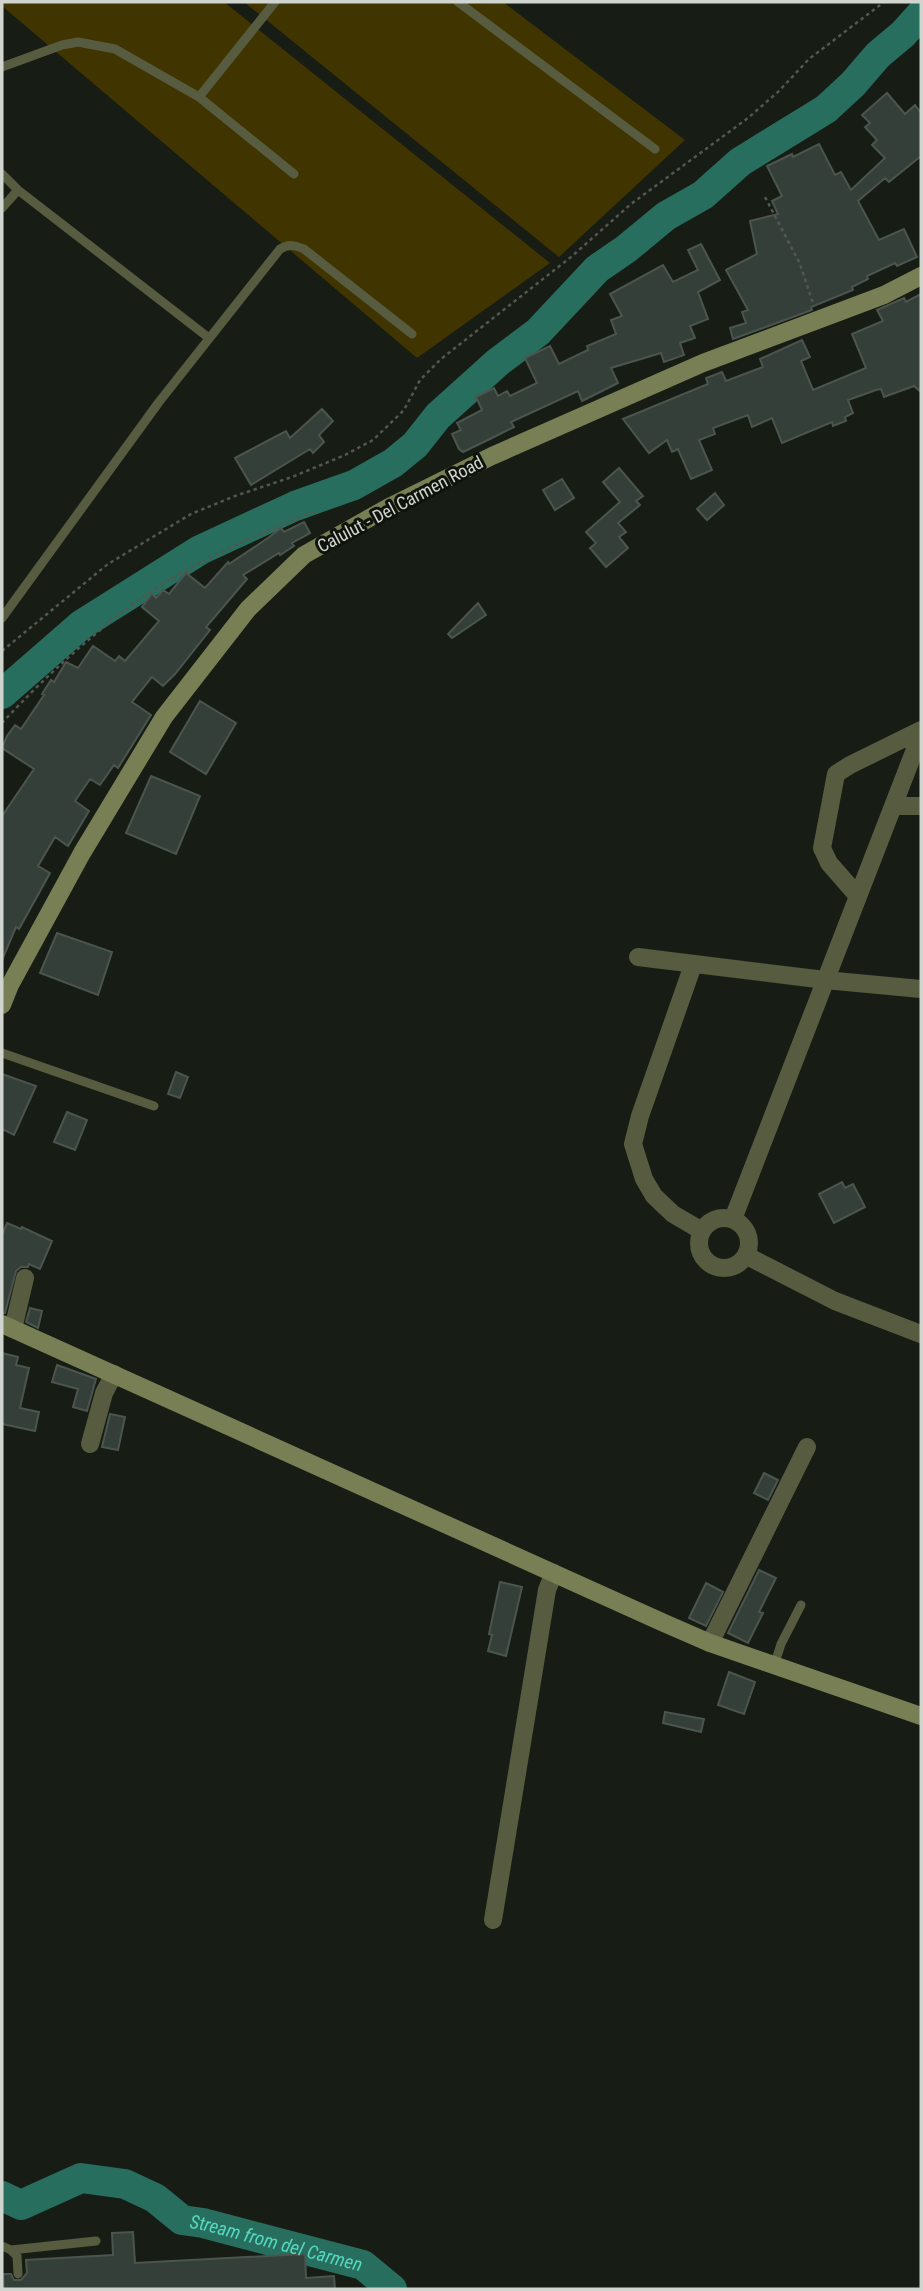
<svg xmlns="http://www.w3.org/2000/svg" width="923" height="2291" font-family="'Roboto Condensed',sans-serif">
  <rect width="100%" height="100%" fill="#171d15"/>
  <!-- green -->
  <path fill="#403401" d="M2 2H224L550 263 417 358 2 6Z
    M244 2H503L685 140 559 257Z"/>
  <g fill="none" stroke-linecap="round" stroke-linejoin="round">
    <!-- river -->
    <g stroke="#286e5f" stroke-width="30">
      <path d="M2 694 81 625 200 550 295 506 354 485 393 463 415 445 438 416 498 362 538 332 597 269 626 249 666 216 703 195 740 162 826 109 853 84 878 55 903 34 921 14"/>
      <path id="s1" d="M2 2196 21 2205 81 2178 125 2184 155 2198 182 2220 203 2223 363 2265 392 2289"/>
    </g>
  </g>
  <!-- building -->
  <path fill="#353f39" stroke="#4b554e" stroke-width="2" d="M887 93 905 114 915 105 921 113V156L889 182 885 178 858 201 879 240 904 229 917 257 897 266 895 263 867 276 868 279 852 287 853 290 811 307 812 310 733 339 730 328 746 323 742 312 748 310 726 270 757 254 750 221 778 214 772 201 782 196 767 166 792 154 793 157 819 144 835 175 841 172 851 190 885 158 872 145 877 140 865 127 870 123 862 115Z
    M701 244 720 280 698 292 708 319 690 326 695 338 680 343 684 355 664 362 661 353 611 368 618 383 582 401 578 391 511 422 514 427 494 437 463 452 459 449 452 434 461 430 457 423 482 410 476 397 494 388 498 396 507 391 510 396 537 383 525 358 550 346 559 364 588 350 587 346 616 334 611 320 622 316 610 294 663 265 673 282 698 270 688 250Z
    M921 294V392L914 386 884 397 881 389 876 390 848 400 853 413 845 417 846 421 833 426 832 422 782 443 772 418 752 427 748 415 713 428 715 434 699 440 712 470 691 479 678 449 672 452 667 440 649 453 623 419 708 384 706 378 722 372 726 381 763 367 760 359 802 340 810 357 801 361 813 390 866 368 852 334 883 321 877 310 904 298 906 302Z
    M322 409 333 421 319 435 324 442 313 453 310 449 251 485 235 458 286 431 290 438Z
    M619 468 643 496 636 501 640 505 618 523 626 532 619 537 628 548 606 567 590 548 596 543 586 532 620 502 603 482Z
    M562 479 574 498 555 510 543 490Z
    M715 493 724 505 707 520 697 509Z
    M304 522 310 533 292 543 294 546 280 555 279 553 243 575 247 579 206 627 210 630 175 674 163 686 152 677 132 702 151 715 118 768 114 765 100 785 90 779 75 801 89 811 68 846 55 837 38 866 50 873 19 929 16 927 2 960V816L34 769 2 748 7 736 15 725 21 729 44 695 42 694 51 680 54 682 66 662 78 668 93 646 115 661 119 656 125 661 159 621 142 607 152 594 156 598 163 590 169 594 186 573 205 588 228 562 229 564 268 538 281 528 284 532Z
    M478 603 486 615 452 638 448 634Z
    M200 701 236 723 206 774 170 752Z
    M151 776 200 796 176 854 126 833Z
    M57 933 112 952 98 995 40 973Z
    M176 1072 188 1077 180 1098 168 1094Z
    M2 1074 36 1086 14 1135 2 1129Z
    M67 1112 87 1120 75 1150 54 1142Z
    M842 1182 845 1188 853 1184 865 1207 834 1223 819 1194Z
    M7 1223 21 1229 22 1227 52 1241 40 1269 29 1264 28 1267H21L16 1271 5 1313H2V1235Z
    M30 1308 42 1311 38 1328 26 1322Z
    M2 1353 18 1357 16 1365 29 1368 20 1408 39 1412 35 1431 2 1424Z
    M57 1365 96 1379 87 1411 73 1407 78 1389 52 1382Z
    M110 1414 125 1417 118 1450 102 1447Z
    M764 1473 778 1480 768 1500 754 1493Z
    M759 1570 776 1578 759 1612 763 1613 748 1643 728 1633Z
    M500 1582 522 1587 506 1656 488 1651 492 1635 489 1634Z
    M706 1583 723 1592 706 1626 689 1618Z
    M729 1672 755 1682 744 1714 718 1705Z
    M665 1712 704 1719 701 1732 663 1723Z
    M133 2232 135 2263 305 2254 306 2278 334 2276 335 2289H4L3 2274H11L14 2280H21L27 2273 26 2260 113 2255 112 2233Z"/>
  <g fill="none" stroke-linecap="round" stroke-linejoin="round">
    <!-- path -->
    <path stroke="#525750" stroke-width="2.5" stroke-dasharray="3.5 3.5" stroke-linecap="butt" d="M765 197 800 264 813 303
      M2 651 108 564 191 514 235 496 292 477 345 455 373 440 404 410 420 380 441 359 571 257 631 204 748 118 779 91 809 59 884 2
      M2 723C48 673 115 612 174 577 219 551 266 531 315 511"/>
    <!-- service -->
    <path stroke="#575b40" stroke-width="9" d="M275 2 199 97 294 174
      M458 2 655 149
      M2 67 62 45 78 42 115 49 199 97
      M2 174 18 190 209 338
      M2 208 18 190
      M2 618 159 402 280 249C289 244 294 245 304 249L412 334
      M2 1053 154 1106
      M774 1666 781 1644 801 1605
      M2 2246 11 2250 17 2256 18 2274
      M11 2250 96 2241"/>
    <!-- minor -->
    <path stroke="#575b40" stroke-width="18" d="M894 806H921
      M857 895 829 863 822 848 836 774 850 765 921 730
      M638 957 825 980 921 989
      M693 965 640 1116 633 1144 644 1179 654 1196 673 1214 702 1231
      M699 1243a25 25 0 1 1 50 0a25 25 0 1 1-50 0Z
      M733 1219 921 734
      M747 1256 835 1301 921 1334
      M13 1329 25 1278
      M90 1444 104 1393 114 1374
      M710 1643 807 1447
      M493 1920 547 1590 554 1573"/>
    <!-- secondary -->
    <path stroke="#797f54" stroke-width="18" d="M2 1005 10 985 82 853 164 717 248 609 304 555 389 507 492 456 703 363 884 295 921 276
      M2 1324 664 1623 710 1643 921 1716"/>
  </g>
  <g text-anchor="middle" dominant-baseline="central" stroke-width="6" stroke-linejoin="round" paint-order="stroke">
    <!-- street labels -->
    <g font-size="18" fill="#d1d5cf" stroke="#0e140c">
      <text transform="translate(400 504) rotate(-28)">Calulut - Del Carmen Road</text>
    </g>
    <!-- water labels -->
    <g font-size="19" font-style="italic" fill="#55d9be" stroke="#0e140c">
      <text stroke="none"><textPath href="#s1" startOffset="296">Stream from del Carmen</textPath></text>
    </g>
  </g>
  <!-- border -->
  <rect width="923" height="2291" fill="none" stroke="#d1d5cf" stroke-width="7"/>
</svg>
